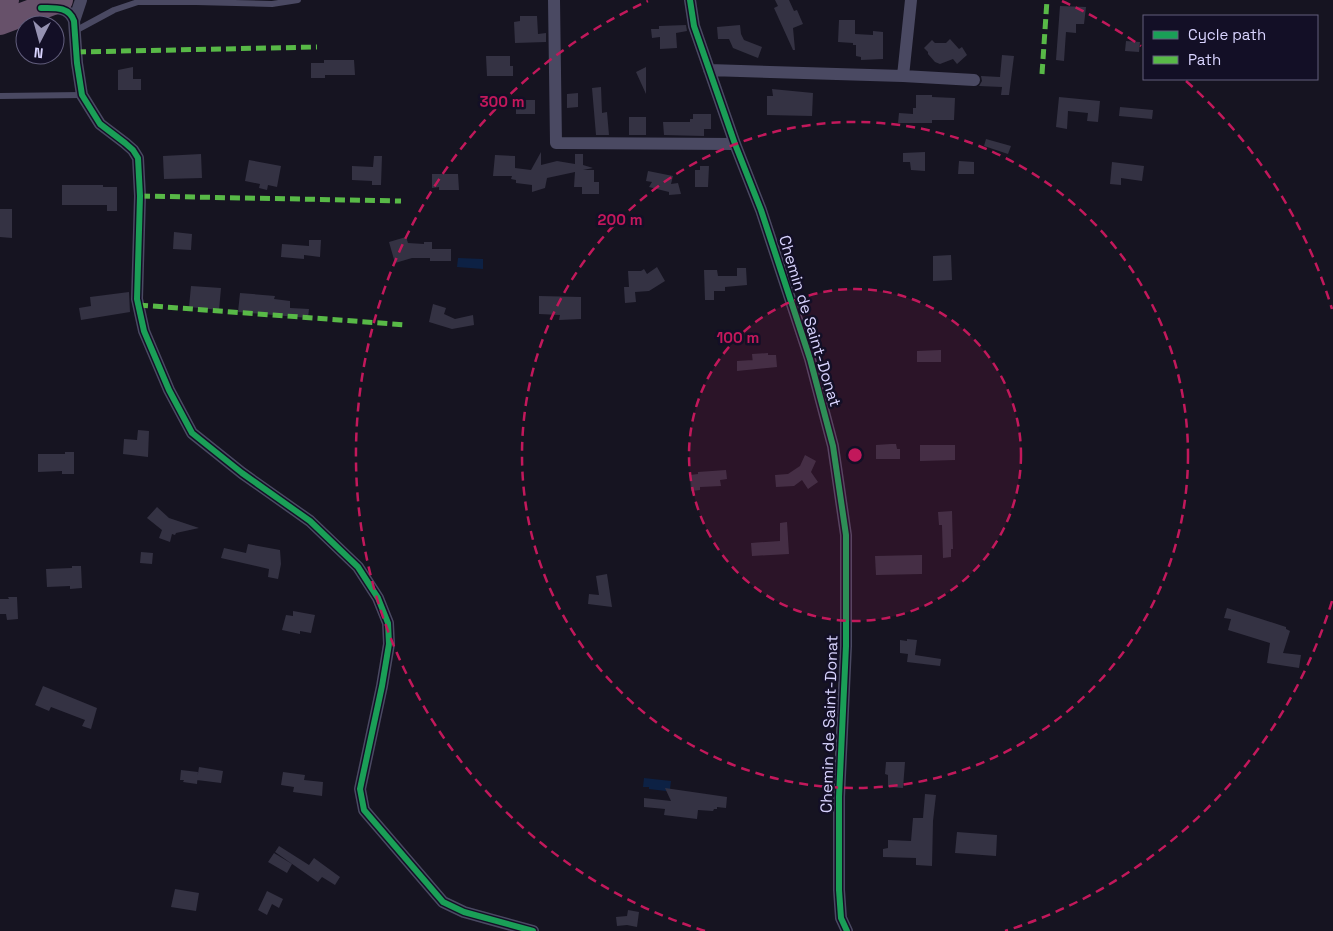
<svg xmlns="http://www.w3.org/2000/svg" width="1333" height="931" font-family="'Space Grotesk',sans-serif">
  <rect width="100%" height="100%" fill="#161421"/>
  <!-- water -->
  <path fill="#0d2144" d="M458 258 483 259V269L457 267Z
    M644 778 671 781 670 789 666 791 649 789V787H643Z"/>
  <!-- building -->
  <path fill="#343243" d="M775 0H789L794 11 797 10 803 24 793 28 795 50H793L774 8 778 6Z
    M1060 6 1086 7 1084 24H1076V33L1066 32 1064 61 1056 60Z
    M520 16H537L538 34 546 33V42L515 43 514 22 520 21Z
    M839 20H855V34L873 35V31L883 32V59L861 60V57L856 56V45H853V43L838 42Z
    M686 25 687 31 676 33 677 48 660 49V37L652 38 651 29H659V26Z
    M740 25 741 34 744 40 762 47 758 58 733 48 729 39H718L717 27Z
    M950 39 959 49 962 47 967 55 957 64 953 59 940 64 935 62 928 54V52L924 48 932 40 935 43H946Z
    M1126 41 1140 42 1139 52 1125 51Z
    M1002 55 1014 56 1009 95H1001L1002 87 979 86 982 81 981 76 1000 77Z
    M486 56H510V66H513V76H487Z
    M324 60H354L355 75H325V78H311V63H324Z
    M133 67V79H141V90H118V70Z
    M646 67V94L636 72Z
    M601 87 602 113 607 112 609 135H596L592 88Z
    M772 89 813 93 812 116 767 115V96H773Z
    M578 93V107L567 108V94Z
    M916 95H932V97L955 98 954 120H932V123H898L899 113 913 114V108H916Z
    M1059 97 1100 101 1098 122 1087 121 1088 113 1068 111 1067 129 1056 127Z
    M516 100H535V114H516Z
    M1120 107 1153 110 1152 119 1119 116Z
    M693 114H711V129H704V136L664 135 663 122H690V119H693Z
    M629 117H646V135H629Z
    M986 139 1011 146 1008 154 984 146Z
    M541 152V165L557 161 575 164V154H583V165L593 168 583 170H594V182H599V194H582V187H574L575 172 547 178 545 188 532 192V185L516 183V180L511 179 512 176H493L495 155 515 156V168L531 170Z
    M925 152V171L911 170 910 162H903V153Z
    M201 154 202 178 164 179 163 156Z
    M374 156H382L381 185H372V181L352 180V166L373 167Z
    M249 160 281 166 277 187 268 185 267 190 259 188 260 184 245 181Z
    M959 161 974 162V174H958Z
    M1112 162 1144 166 1142 181 1121 178V185L1110 184Z
    M700 166H709L708 187H695V170H700Z
    M648 171 673 176 671 184 678 183 681 194 669 195V192L649 187 652 182 646 181Z
    M432 174H458L459 190H439V187L432 188Z
    M62 185H103V187H117V211H107V205H62Z
    M0 209H12V238L0 237Z
    M174 232 192 234 191 250 173 249Z
    M406 237 408 243 424 244V242H432V249H451V261H430V258H412L395 263 389 242Z
    M309 240H321L320 257 304 255V259L281 257 282 244 309 246Z
    M951 255 952 280 933 281V256Z
    M657 267 665 281 649 291 635 292 636 302 625 303 624 287H629L628 271H641L644 269 647 274Z
    M737 268H746L747 285 725 287V291H714V300H705L704 270H717L718 276H737Z
    M191 286 221 288 219 310 189 307Z
    M129 292 130 312 81 320 79 308 91 306 90 297Z
    M240 293 275 296 274 299 290 301V308L309 309 308 318 238 312Z
    M539 296 581 297V319L559 320 560 315 539 314Z
    M433 304 446 308 444 314 455 319 473 315 474 325 452 329 429 322Z
    M941 350V362H917V351Z
    M768 353V355H776L777 367 737 371V361L753 360V364L752 354Z
    M138 430 149 431 148 457 123 454 124 439 137 440Z
    M891 444H896L897 449H900V459H876V445Z
    M920 445H955V460L920 461Z
    M65 452H74V474H62V471L38 472V454H65Z
    M805 455 816 461 811 472 818 482 808 489 802 480 794 486 776 487 775 475 788 474 800 466Z
    M726 470 727 479 720 480 721 486 700 487V490L691 491 690 475 698 474V472Z
    M157 507 169 518 199 528 176 533 175 535 172 534 170 542 159 538 162 530 147 518Z
    M952 511 953 549H951V557L943 558 942 525H939L938 512Z
    M787 522 789 554 752 556 751 543 780 541V523Z
    M248 544 280 550 281 564 278 579 268 577 269 569 221 558 224 548 246 553Z
    M141 552 153 553 152 564 140 563Z
    M922 555V574L876 575 875 556Z
    M72 566H81L82 588 70 589V586L47 587 46 569 72 568Z
    M607 574 612 607 588 604 589 594 599 595 596 576Z
    M8 597H17L18 619 7 620 6 614H0V599H9Z
    M1227 608 1286 627V629L1290 631 1283 653 1301 655 1299 668 1267 663 1270 643 1228 630 1231 619 1224 618Z
    M293 611 315 615 311 633 300 631V634L282 630 286 615 293 616Z
    M907 639 917 640 915 655 941 659 940 666 907 662 908 654 900 653V640L907 641Z
    M43 686 97 708 91 729 82 726 85 720 51 707 49 711 35 705Z
    M886 762H905L903 788 888 787V775L885 774Z
    M199 767 223 771 221 783 197 780Z
    M181 770 198 772 197 784 183 782 184 780H180Z
    M283 772 305 775 304 780 323 782 322 796 293 792 294 787 281 785Z
    M665 788 727 797 726 808 717 807V809H714L713 811 698 810 697 819 664 815 665 809 644 807V798L671 801Z
    M925 794 936 795 933 821 932 866 916 865V858L883 857V849L888 848V840L911 841 913 818H923Z
    M957 832 997 835 996 856 955 853Z
    M279 846 309 865 314 858 340 877 335 885 322 877 318 882 275 852Z
    M274 853 292 864 287 873 268 862Z
    M175 889 199 893 196 911 171 907Z
    M267 891 283 899 279 908 272 904 267 915 258 910Z
    M628 910 639 912 637 927 627 925 617 926 616 917 627 916Z"/>
  <g fill="none" stroke-linecap="round" stroke-linejoin="round">
    <!-- lane -->
    <path stroke="#4a4962" stroke-width="6" d="M75 31 114 10 138 2H196L272 4 298 0
      M0 96 82 95"/>
    <!-- street -->
    <path stroke="#4a4962" stroke-width="12" d="M554 0 556 143 735 144
      M690 0 694 26 735 144 761 210 810 359 833 446 846 535V646L839 797V890L841 918 847 931
      M51 8C62 8 70 10 74 21L77 63 82 95 100 124 125 143 133 150 138 158 140 196 137 299 144 331 169 390 192 433 242 473 310 521 358 567 378 598 388 623 389 644 382 686 360 789 364 810 443 902 464 912 533 931
      M74 21 81 0
      M709 70 903 76 974 80
      M903 76 911 0"/>
    <!-- highway -->
    <path stroke="#67516a" stroke-width="24" d="M0 3 7 0
      M0 23 61 0"/>
    <!-- quiet -->
    <path stroke="#58b947" stroke-width="5" stroke-dasharray="10 5" stroke-linecap="butt" d="M76 52 317 47
      M1042 74 1047 0
      M140 196 401 201
      M138 305 407 325"/>
    <defs>
      <path id="cycleway" d="M690 0 694 26 735 144 761 210 810 359 833 446 846 535V646L839 797V890L841 918 847 931
        M41 8C54 8 69 6 74 21L77 63 82 95 100 124 125 143 133 150 138 158 140 196 137 299 144 331 169 390 192 433 242 473 310 521 358 567 378 598 388 623 389 644 382 686 360 789 364 810 443 902 464 912 533 931"/>
    </defs>
    <!-- cycleway casing -->
    <use href="#cycleway" stroke="#130f26" stroke-width="9"/>
    <!-- cycleway -->
    <use href="#cycleway" stroke="#1a9f57" stroke-width="6"/>
  </g>
  <!-- distance rings -->
  <circle cx="855" cy="455" r="166" fill="#c2185b" fill-opacity=".12"/>
  <g fill="none" stroke="#c2185b" stroke-width="2.5" stroke-dasharray="9 6">
    <circle cx="855" cy="455" r="166"/>
    <circle cx="855" cy="455" r="333"/>
    <path d="M1332 601A499 499 0 0 1 1005 931M705 931A499 499 0 0 1 648 1M1062 1A499 499 0 0 1 1141 46M1186 81A499 499 0 0 1 1332 309"/>
  </g>
  <g text-anchor="middle" dominant-baseline="central" stroke-width="5" stroke-linejoin="round" paint-order="stroke">
    <!-- street labels -->
    <g font-size="16" fill="#d9d4ff" stroke="#130f26">
      <text transform="translate(810 321) rotate(73)">Chemin de Saint-Donat</text>
      <text transform="translate(829 724) rotate(-88)">Chemin de Saint-Donat</text>
    </g>
  </g>
  <circle cx="855" cy="455" r="8" fill="#c2185b" stroke="#130f26" stroke-width="2.5"/>
  <g font-size="15" text-anchor="middle" font-weight="bold" fill="#c2185b" stroke="#130f26" stroke-width="5" stroke-linejoin="round" paint-order="stroke">
    <text x="502" y="107">300 m</text>
    <text x="620" y="225">200 m</text>
    <text x="738" y="343">100 m</text>
  </g>
  <!-- legend -->
  <rect x="1143" y="15" width="175" height="65" fill="#130f26" stroke="#625e7d"/>
  <rect x="1153" y="31" width="25" height="8" fill="#1a9f57" stroke="#625e7d"/>
  <text x="1188" y="40" font-size="15" fill="#d9d4ff">Cycle path</text>
  <rect x="1153" y="56" width="25" height="8" fill="#58b947" stroke="#625e7d"/>
  <text x="1188" y="65" font-size="15" fill="#d9d4ff">Path</text>
  <!-- north arrow -->
  <g transform="translate(40 40) rotate(186)"><circle r="24" fill="#130f26" stroke="#625e7d"/>
  <path d="M0-4L9 19L0 12L-9 19Z" fill="#9591b1"/>
  <text y="-8" font-size="14" font-weight="bold" text-anchor="middle" fill="#d9d4ff">N</text>
  </g>
</svg>
